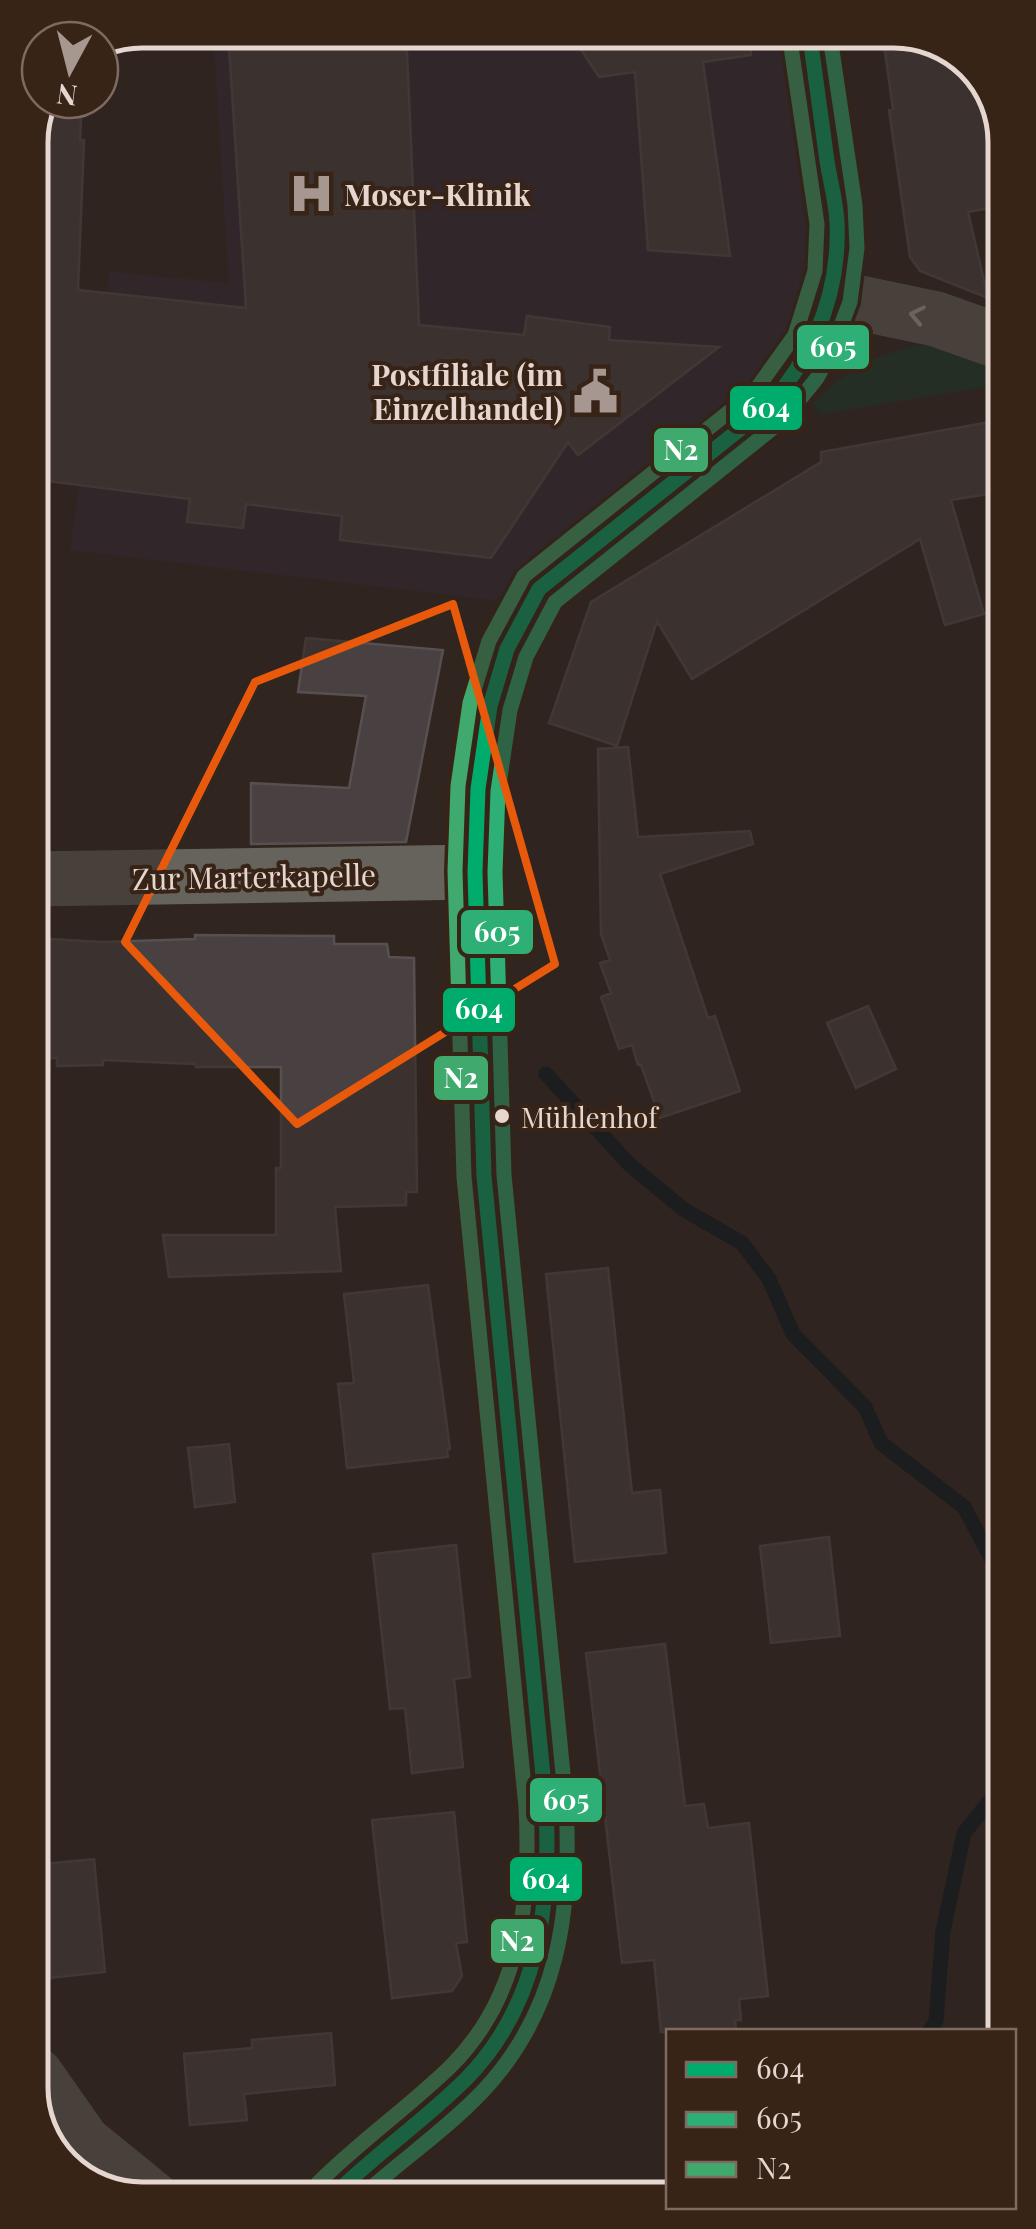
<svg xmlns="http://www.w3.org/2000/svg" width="1036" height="2229" font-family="'Playfair Display',serif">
  <rect width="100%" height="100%" fill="#30251f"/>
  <!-- commercial -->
  <path fill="#332c39" d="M213 30H799L825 270 757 398 494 600 70 550 110 272 229 283Z"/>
  <!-- green -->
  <path fill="#183b2b" d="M938 343 990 363 994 380 985 387 821 414 813 403C849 367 887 348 938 343Z"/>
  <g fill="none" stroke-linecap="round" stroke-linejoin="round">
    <!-- stream -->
    <path stroke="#04141d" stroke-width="15" d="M546 1074 629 1164 683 1209 742 1243 769 1279 793 1334 865 1407 881 1443 964 1507 1004 1582
      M929 2032 936 2021 943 1931 964 1833 1005 1782"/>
  </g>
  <!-- building -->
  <path fill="#494141" stroke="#584f50" stroke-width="2.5" d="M228 30H406L419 325 524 335 527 316 610 327 609 340 719 347 578 455 568 442 491 558 340 540 342 516 246 504 243 528 187 522 190 499 31 479 30 135 46 100H82L80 140H84L78 290 246 308Z
    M568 30H749L751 55 703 62 730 256 648 250 635 72 599 77Z
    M882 30H902L963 53 1000 105V206L968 212 988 298 920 271 910 257 889 110 893 109Z
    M1001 420V492L951 500 984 614 945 625 920 539 692 679 657 621 617 746 549 723 591 602 821 462V452Z
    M306 638 443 650 406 842 251 844V783L349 788 366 696 298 692Z
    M628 747 638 837 750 831 753 844 660 874 708 1018 715 1016 740 1091 660 1118 641 1065H638L632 1045 619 1049 601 997 611 993 600 963 610 960 601 934 598 749Z
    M195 935 334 936V944H387L389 957 414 958 417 1192H406V1205L335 1207 341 1271 169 1277 163 1235H276V1168H281V1067H196L195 1064 103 1060V1065L57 1066V1058H33V957L50 955V939L102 942 195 939Z
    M868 1006 896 1069 856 1088 827 1023Z
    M608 1268 632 1493 660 1490 666 1553 575 1562 546 1274Z
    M428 1285 450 1449 447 1450 448 1457 347 1468 338 1384 354 1383 344 1294Z
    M229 1444 235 1502 195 1507 188 1448Z
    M829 1537 840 1636 771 1643 760 1546Z
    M456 1545 470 1677 454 1679 463 1767 412 1773 405 1708 390 1709 373 1554Z
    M665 1644 685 1806 704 1804 708 1828 749 1823 768 1996 739 1999 741 2020H735L736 2032H661L654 1960 622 1963 586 1653Z
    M454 1812 467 1942 456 1943 462 1976 452 1991 392 1998 372 1820Z
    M94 1859 105 1972 39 1979 35 1865Z
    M331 2033 335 2085 244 2094 247 2120 190 2125 184 2054 252 2048V2040Z"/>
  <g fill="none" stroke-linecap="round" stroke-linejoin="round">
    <!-- street -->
    <path stroke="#66635d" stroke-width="55" d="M831 297 936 319 1001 342
      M32 879 475 872
      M36 2075 83 2142 153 2199"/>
    <!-- secondary -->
    <path stroke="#6a655e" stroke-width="55" d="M332 2197C373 2155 422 2122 464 2081 475 2071 483 2057 492 2045 548 1968 552 1897 546 1806L484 1176 475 872 478 789 490 706 507 649 539 589 769 406C817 356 841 292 837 223 836 202 830 182 827 161 821 118 815 74 809 30"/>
    <defs>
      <path id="bus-1" d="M332 2197C374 2155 424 2121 466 2079 539 2005 551 1905 546 1806L484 1176 475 872 478 789 490 706 507 649 539 589 769 406C815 353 840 293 837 222 836 201 830 181 827 161 821 117 815 74 809 30"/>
      <path id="bus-2" d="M361 2197C400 2161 446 2130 483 2091 559 2010 572 1910 566 1804L504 1175 495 872 498 791 510 710 526 657 555 602 783 420 817 378 831 352 850 302 857 248 855 205 829 30"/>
      <path id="bus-3" d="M318 2183C360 2141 409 2107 451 2066 521 1996 531 1900 526 1807L464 1177 455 871 458 786 470 703 489 641 524 576 755 391 795 335 815 271 817 224 789 33"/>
    </defs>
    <!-- bus-1 casing -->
    <use href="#bus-1" stroke="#382317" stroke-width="22"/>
    <!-- bus-2 casing -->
    <use href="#bus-2" stroke="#382317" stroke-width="22"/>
    <!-- bus-3 casing -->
    <use href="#bus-3" stroke="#382317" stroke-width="22"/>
    <!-- bus-1 -->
    <use href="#bus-1" stroke="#00ac6c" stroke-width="15"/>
    <!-- bus-2 -->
    <use href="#bus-2" stroke="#2daf76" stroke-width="15"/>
    <!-- bus-3 -->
    <use href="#bus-3" stroke="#40a96e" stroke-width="15"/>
  </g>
  <!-- one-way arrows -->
  <defs><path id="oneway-chevron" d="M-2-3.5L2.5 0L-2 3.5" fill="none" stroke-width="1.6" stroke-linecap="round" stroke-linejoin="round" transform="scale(2.5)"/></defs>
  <use stroke="#b9aea7" href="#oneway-chevron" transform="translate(917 315) rotate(-168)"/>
  <!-- marked area -->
  <path d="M0 0H1036V2229H0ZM453 604 555 964 297 1124 125 942 255 682Z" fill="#30251f" fill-opacity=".55" fill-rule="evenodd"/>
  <path fill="none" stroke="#e8590c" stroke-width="8" stroke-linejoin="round" d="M453 604 555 964 297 1124 125 942 255 682Z"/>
  <!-- icons -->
  <defs>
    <symbol id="hospital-bare" viewBox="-9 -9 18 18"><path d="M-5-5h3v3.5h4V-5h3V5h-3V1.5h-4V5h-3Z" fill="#a69891" stroke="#382317" stroke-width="2.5" paint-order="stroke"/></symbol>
    <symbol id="civic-bare" viewBox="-9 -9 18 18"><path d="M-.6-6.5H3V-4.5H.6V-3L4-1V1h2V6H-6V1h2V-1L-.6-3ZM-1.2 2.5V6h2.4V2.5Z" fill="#a69891" stroke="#382317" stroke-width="2.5" paint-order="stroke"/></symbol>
  </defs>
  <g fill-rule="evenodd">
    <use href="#hospital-bare" x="280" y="162" width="63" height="63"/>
    <use href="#civic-bare" x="564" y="360" width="63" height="63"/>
  </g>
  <!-- markers -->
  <circle fill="#e5d6cf" stroke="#382317" stroke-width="4" cx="502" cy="1116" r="9"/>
  <g text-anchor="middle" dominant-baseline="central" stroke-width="8" stroke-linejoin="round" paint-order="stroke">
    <!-- bus labels -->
    <g font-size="28" fill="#e5d6cf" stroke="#382317" text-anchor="start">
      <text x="521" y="1116">Mühlenhof</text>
    </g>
    <!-- poi labels -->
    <g font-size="30" font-weight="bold" fill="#e5d6cf" stroke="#382317" text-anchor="start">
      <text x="344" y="194">Moser-Klinik</text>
      <text x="563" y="374" text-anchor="end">Postfiliale (im<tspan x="563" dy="34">Einzelhandel)</tspan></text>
    </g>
    <!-- street labels -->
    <g font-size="30" fill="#e5d6cf" stroke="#382317">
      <text transform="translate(254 876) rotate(-1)">Zur Marterkapelle</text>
    </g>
  </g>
  <!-- crop -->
  <path d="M0 0H1036V2229H0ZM142 48H894A94 94 0 0 1 988 142V2088A94 94 0 0 1 894 2182H142A94 94 0 0 1 48 2088V142A94 94 0 0 1 142 48Z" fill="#382317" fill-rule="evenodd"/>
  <path fill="none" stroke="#e5d6cf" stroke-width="5" d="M142 48H894A94 94 0 0 1 988 142V2088A94 94 0 0 1 894 2182H142A94 94 0 0 1 48 2088V142A94 94 0 0 1 142 48Z"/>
  <g stroke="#382317" stroke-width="4">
    <rect x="795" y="323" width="76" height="48" rx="10" fill="#2daf76"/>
    <rect x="728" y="384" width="76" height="48" rx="10" fill="#00ac6c"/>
    <rect x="652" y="426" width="58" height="48" rx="10" fill="#40a96e"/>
    <rect x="459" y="908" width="76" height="48" rx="10" fill="#2daf76"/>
    <rect x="441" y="986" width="76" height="48" rx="10" fill="#00ac6c"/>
    <rect x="432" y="1054" width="58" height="48" rx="10" fill="#40a96e"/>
    <rect x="528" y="1776" width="76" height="48" rx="10" fill="#2daf76"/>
    <rect x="508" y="1855" width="76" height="48" rx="10" fill="#00ac6c"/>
    <rect x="489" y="1917" width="57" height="48" rx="10" fill="#40a96e"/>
  </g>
  <g font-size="28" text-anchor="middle" font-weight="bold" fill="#fff">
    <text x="833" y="357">605</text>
    <text x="766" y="418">604</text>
    <text x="681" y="460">N2</text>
    <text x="497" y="942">605</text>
    <text x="479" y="1019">604</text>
    <text x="461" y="1088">N2</text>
    <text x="566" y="1810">605</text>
    <text x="546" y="1889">604</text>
    <text x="517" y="1951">N2</text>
  </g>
  <!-- legend -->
  <rect x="666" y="2029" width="350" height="180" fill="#382317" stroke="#7d6b61" stroke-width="2.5"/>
  <rect x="686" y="2062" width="50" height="15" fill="#00ac6c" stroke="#7d6b61" stroke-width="2.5"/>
  <text x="756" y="2079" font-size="30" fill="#e5d6cf">604</text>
  <rect x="686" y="2112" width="50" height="15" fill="#2daf76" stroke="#7d6b61" stroke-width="2.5"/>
  <text x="756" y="2129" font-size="30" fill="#e5d6cf">605</text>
  <rect x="686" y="2162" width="50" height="15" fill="#40a96e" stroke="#7d6b61" stroke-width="2.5"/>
  <text x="756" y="2179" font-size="30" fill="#e5d6cf">N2</text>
  <!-- north arrow -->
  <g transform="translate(70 70) rotate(187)"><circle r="48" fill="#382317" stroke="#7d6b61" stroke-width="2.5"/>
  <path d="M0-8L18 38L0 25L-18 38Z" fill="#a69891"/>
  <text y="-15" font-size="28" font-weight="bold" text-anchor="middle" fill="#e5d6cf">N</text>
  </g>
</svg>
